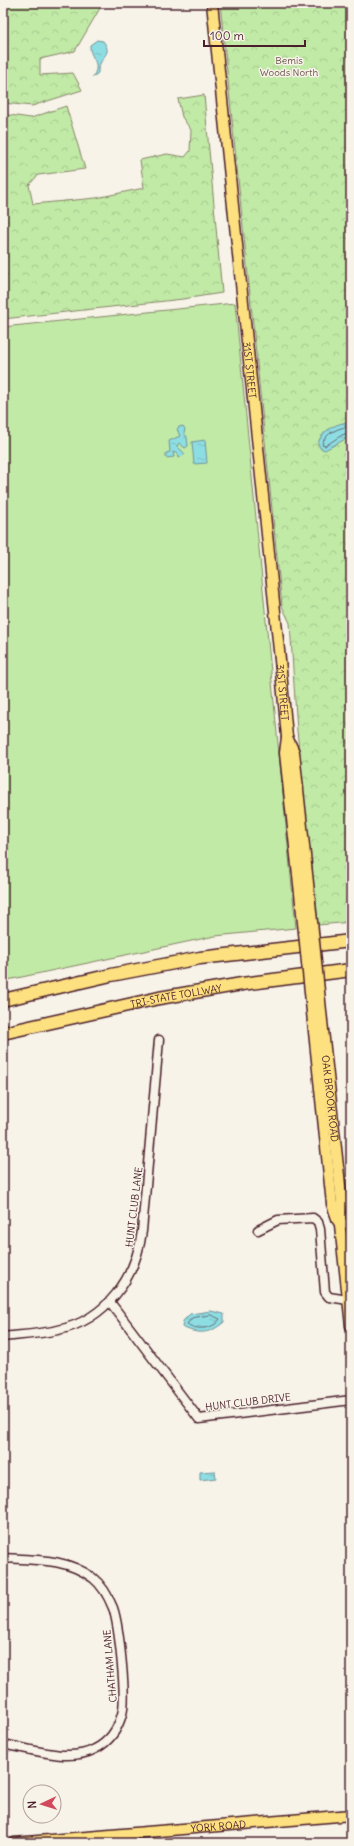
<svg xmlns="http://www.w3.org/2000/svg" width="354" height="1846" font-family="Delius,sans-serif">
  <defs>
    <pattern id="forest-crowns" width="20" height="18" patternUnits="userSpaceOnUse"><rect width="20" height="18" fill="#c1eaa6"/><path d="M2 6a3 3 0 1 1 6 0M12 15a3 3 0 1 1 6 0" fill="none" stroke="#a7c88f"/></pattern>
    <pattern id="water-ripples" width="26" height="14" patternUnits="userSpaceOnUse"><rect width="26" height="14" fill="#8ddee3"/><path d="M2 4q2-2 4 0t4 0M15 11q2-2 4 0t4 0" fill="none" stroke="#7bbec3"/></pattern>
  </defs>
  <rect width="100%" height="100%" fill="#f7f3e8"/>
  <filter id="ink" filterUnits="userSpaceOnUse"><feTurbulence type="fractalNoise" baseFrequency=".025" numOctaves="2"/><feDisplacementMap in="SourceGraphic" scale="8" xChannelSelector="R" yChannelSelector="G"/><feConvolveMatrix kernelMatrix="1 2 1 2 8 2 1 2 1" color-interpolation-filters="sRGB"/></filter>
  <g filter="url(#ink)">
    <!-- grass -->
    <path fill="#c1eaa6" stroke="#868468" d="M235 303 296 928 215 936 3 981V327Z"/>
    <!-- forest -->
    <path fill="url(#forest-crowns)" stroke="#868468" d="M3 3H103L75 51 40 59V75L73 73 82 90 32 106 3 103Z
      M220 3H351V922L318 925 297 731 290 623 282 606Z
      M204 95 222 293 183 299 3 319V118L9 115 31 118 66 106 85 169 38 175 29 185 33 204 96 198 144 188 140 160 167 154 185 157 190 151 191 130 182 117 178 99Z"/>
    <!-- water -->
    <path fill="url(#water-ripples)" stroke="#729299" d="M97 40 103 41C112 53 104 54 100 64 98 66 98 70 98 73L92 78C103 62 89 59 90 45Z
      M351 422V436L325 450 320 448 318 443C322 430 338 422 351 422Z
      M183 426 185 429 184 433 187 437 188 446 185 448 179 443 177 446 185 454 179 458 178 454 173 452 174 457 166 458V453L170 452 169 441 180 436 177 429 179 427Z
      M205 440 207 463 194 464 192 442Z
      M211 1311 224 1314V1322C210 1334 199 1335 182 1327L183 1321 190 1314Z
      M215 1471 216 1478 200 1480V1472Z"/>
    <g fill="none" stroke-linecap="round" stroke-linejoin="round">
      <!-- shore -->
      <path stroke="#656b75" stroke-width="1" d="M351 426C340 427 324 433 322 445L325 446 342 435 351 432
        M211 1315 220 1319C214 1329 197 1331 187 1324L192 1318Z"/>
      <defs>
        <path id="minor" d="M340 1225 351 1222
          M258 1230 278 1220 313 1218 318 1222 320 1229 325 1292 329 1297 348 1300
          M110 1302 199 1419 351 1400
          M3 1337C21 1335 40 1334 58 1330 106 1320 136 1278 142 1231L159 1040
          M3 1558C35 1560 66 1558 93 1578 102 1585 109 1598 113 1608 119 1625 127 1698 122 1714 118 1729 109 1742 95 1749 70 1763 30 1749 3 1744"/>
        <g id="major">
          <path id="s1" d="M212 3 280 660 287 737 285 753 301 903"/>
          <path d="M287 737 294 752 310 902"/>
          <path id="s2" d="M322 1021 342 1203 340 1225 351 1326"/>
          <path d="M313 1022 332 1204 338 1221"/>
          <path id="s3" d="M14 1843 351 1815"/>
        </g>
        <g id="highway">
          <path d="M3 1000 111 975 200 958 351 941"/>
          <path id="s4" d="M3 1033 159 998 242 984 351 970"/>
        </g>
      </defs>
      <!-- minor casing -->
      <use href="#minor" stroke="#4a1f2b" stroke-width="11"/>
      <!-- major casing -->
      <use href="#major" stroke="#4a1f2b" stroke-width="13"/>
      <!-- highway casing -->
      <use href="#highway" stroke="#4a1f2b" stroke-width="15"/>
      <!-- minor -->
      <use href="#minor" stroke="#f7f3e8" stroke-width="8"/>
      <!-- major -->
      <use href="#major" stroke="#fde080" stroke-width="10"/>
      <!-- highway -->
      <use href="#highway" stroke="#fde080" stroke-width="12"/>
      <defs>
        <path id="major-bridge" d="M310 902 322 1021
          M301 903 313 1022"/>
      </defs>
      <!-- major-bridge casing -->
      <use href="#major-bridge" stroke="#4a1f2b" stroke-width="13" stroke-linecap="butt"/>
      <!-- major-bridge -->
      <use href="#major-bridge" stroke="#fde080" stroke-width="10"/>
    </g>
  </g>
  <g text-anchor="middle" dominant-baseline="central" stroke-width="3" stroke-linejoin="round" paint-order="stroke">
    <!-- park labels -->
    <g font-size="10" fill="#68524a" stroke="#f7f3e8">
      <text x="289" y="60">Bemis<tspan x="289" dy="12">Woods North</tspan></text>
    </g>
    <!-- street labels -->
    <g font-size="10" fill="#4a1f2b" stroke="#f7f3e8">
      <text stroke="none"><textPath href="#s1" startOffset="369">31ST STREET</textPath></text>
      <text stroke="none"><textPath href="#s1" startOffset="693">31ST STREET</textPath></text>
      <text stroke="none"><textPath href="#s4" startOffset="177">TRI-STATE TOLLWAY</textPath></text>
      <text stroke="none"><textPath href="#s2" startOffset="78">OAK BROOK ROAD</textPath></text>
      <text transform="translate(134 1207) rotate(-83)">HUNT CLUB LANE</text>
      <text transform="translate(248 1402) rotate(-7)">HUNT CLUB DRIVE</text>
      <text transform="translate(110 1666) rotate(-95)">CHATHAM LANE</text>
      <text stroke="none"><textPath href="#s3" startOffset="205">YORK ROAD</textPath></text>
    </g>
  </g>
  <!-- margin -->
  <rect width="354" height="1846" fill="none" stroke="#f7f3e8" stroke-width="16"/>
  <rect x="8" y="8" width="338" height="1830" fill="none" stroke="#4a1f2b" stroke-width="1.5" filter="url(#ink)"/>
  <!-- north arrow -->
  <g transform="translate(42 1804) rotate(266)"><circle r="19" fill="#f7f3e8" stroke="#b29e9c"/>
  <path d="M0-3L7 15L0 10L-7 15Z" fill="#d1495b"/>
  <text y="-6" font-size="11" font-weight="bold" text-anchor="middle" fill="#4a1f2b">N</text>
  </g>
  <!-- scale -->
  <path d="M204 40v6h101v-6" fill="none" stroke="#4a1f2b" stroke-width="2"/>
  <text x="210" y="40" font-size="12" fill="#4a1f2b" stroke="#f7f3e8" stroke-width="3" paint-order="stroke">100 m</text>
</svg>
